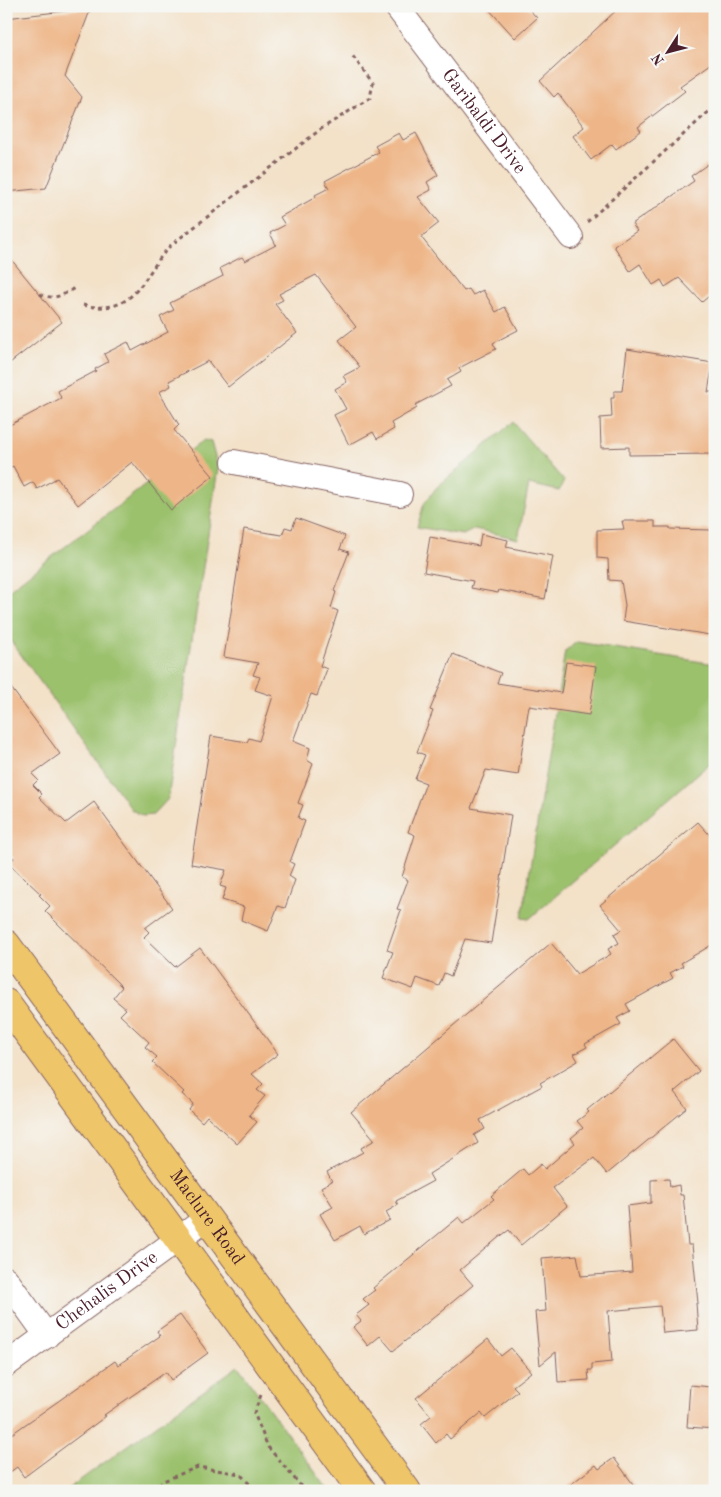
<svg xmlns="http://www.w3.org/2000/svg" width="721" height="1497" font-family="'Old Standard TT',serif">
  <rect width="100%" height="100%" fill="#f6f6f2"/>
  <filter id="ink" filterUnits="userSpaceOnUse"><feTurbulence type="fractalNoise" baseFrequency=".02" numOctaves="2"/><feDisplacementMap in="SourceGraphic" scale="10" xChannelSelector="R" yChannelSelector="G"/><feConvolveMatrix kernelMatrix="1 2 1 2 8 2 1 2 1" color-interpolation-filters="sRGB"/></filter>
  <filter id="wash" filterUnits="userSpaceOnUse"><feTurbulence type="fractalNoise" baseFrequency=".0096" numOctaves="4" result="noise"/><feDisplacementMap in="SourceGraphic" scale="20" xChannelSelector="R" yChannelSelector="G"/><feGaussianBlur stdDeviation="1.12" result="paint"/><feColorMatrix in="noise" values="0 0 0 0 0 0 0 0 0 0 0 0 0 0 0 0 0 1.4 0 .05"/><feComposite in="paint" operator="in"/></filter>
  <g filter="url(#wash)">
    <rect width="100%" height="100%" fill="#f3e1c8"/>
    <!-- green -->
    <path fill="#9bc16d" stroke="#72704c" d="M513 422 564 481 559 491 529 484 518 539 475 529 463 535 417 527 424 504 436 488Z
      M204 440 211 442 218 468 168 799 153 815 143 816 132 810 6 634V592Z
      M577 642 715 664V759L529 919 522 918 565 651Z
      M238 1366 329 1491H65Z"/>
    <g id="blocks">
      <!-- building -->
      <path fill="#eeb688" d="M486 6H526L537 18 515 38Z
        M621 6H715V61L680 86 685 91 638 127 641 131 616 149 612 144 591 160 573 136 584 127 558 93 554 97 540 81Z
        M91 8 65 76 82 97 46 188 6 192V18Z
        M399 133 403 140 416 133 438 175 427 182 431 190 418 197 439 223 421 237 464 291 469 289 473 295 483 290 496 312 505 307 518 330 493 343 496 349 459 368 461 372 447 380 451 386 415 405 417 408 391 423 394 429 377 439 373 432 349 445 334 415 346 409 335 389 347 382 343 376 360 367 339 340 356 327 316 275 279 294 283 300 275 304 297 333 228 387 208 361 169 381 171 386 159 392 179 425 174 430 213 476 171 510 132 462 78 505 57 478 37 489 33 482 24 487 13 466 6 470V427L61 398 58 391 96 371 95 369 108 362 104 354 128 342 132 351 168 332 160 317 174 310 170 303 223 276 220 268 242 257 245 261 276 245 270 233 285 225 280 217 316 197 315 195 329 188 325 181 379 152 375 146Z
        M708 164 712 170 715 168V291L702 302 679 278 665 287 661 280 653 285 640 264 630 271 614 246 637 231 632 224 694 181 691 176Z
        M6 253 62 322 6 366Z
        M627 349 713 363 708 392H715V454L629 455V447L601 448 600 418 612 417 611 398H614V391H622Z
        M296 518 345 536 340 549 349 552 334 591 336 592 331 608 338 611 320 666 327 669 317 696 311 694 293 741 310 748 307 760 313 764 298 803 303 805 298 818 305 821 290 862 294 864 289 876 295 880 285 908 278 906 268 931 241 920 244 907 222 900 226 888 220 886 226 870 191 864 211 736 247 742 249 738 259 741 273 696 255 690 260 677 253 675 258 663 224 657 244 529 282 535 285 527 292 529Z
        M622 521H655V527H670V529L711 530 712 537H715V603L710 635 623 621 625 605 621 581 609 580 608 559 597 558V530L624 529Z
        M481 534 508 540 506 547 553 556 545 599 499 590 498 593 471 588 473 581 424 572 430 537 479 546Z
        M453 654 501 673 497 683 561 693 566 662 596 666 589 715 529 706 518 775 486 770 471 808 511 815 491 943 465 939 451 976 444 973 439 986 417 978 413 989 383 978 393 952 387 950 401 910 397 909 408 880 402 877 415 835 408 832 426 783 415 779 425 755 417 752 433 711 430 710Z
        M6 681 60 754 32 774 38 780 33 785 42 794 39 797 66 823 94 802 172 908 145 928 149 932 144 937 175 967 200 948 278 1054 252 1074 263 1084 257 1090 265 1096 249 1115 257 1122 237 1144 207 1116 202 1122 189 1110 193 1104 182 1094 184 1092 152 1062 157 1057 145 1047 149 1042 120 1015 126 1009 113 998 122 987 45 911 50 906 39 895 41 894 9 864 14 858 6 851Z
        M698 822 715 841V943L681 963 683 966 670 973 673 978 626 1004 630 1011 617 1018 621 1024 585 1044 587 1047 574 1054 578 1061 540 1083 542 1086 480 1120 485 1129 474 1135 478 1143 429 1174 433 1181 396 1201 398 1205 386 1212 390 1220 364 1234 360 1226 335 1240 320 1214 333 1207 321 1187 332 1181 327 1172 363 1152 361 1148 375 1140 351 1112 551 943 577 974 611 954 608 949 619 943 614 934 621 930 600 905Z
        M673 1039 699 1071 674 1092 687 1108 607 1174 594 1158 553 1188 567 1206 521 1245 509 1230 498 1238 460 1270 473 1285 393 1351 380 1336 368 1346 353 1327 361 1321 356 1315 369 1305 363 1299 375 1290 373 1288 459 1217 464 1223 494 1199 491 1196 523 1169 528 1175 541 1164 545 1169 575 1143 571 1138 583 1128 577 1121 589 1112 587 1110Z
        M669 1179 670 1187 679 1185 680 1195H683L688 1245H692L698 1303H696L698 1330 663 1333 660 1306 608 1311 612 1362 592 1364V1370H588L589 1380 558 1382 556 1352 540 1365 535 1312 546 1311 542 1258 577 1255 581 1276 632 1272 627 1206 651 1203V1180Z
        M180 1315 208 1353 171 1380 166 1372 104 1415 106 1416 24 1477 17 1467 6 1475V1438L115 1361 118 1365 160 1336 157 1331Z
        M488 1339 501 1356 511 1348 531 1372 513 1386 518 1391 485 1418 481 1413 450 1439 446 1434 436 1443 421 1424 431 1416 416 1398Z
        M690 1385 711 1387V1390H715V1429L687 1427Z
        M614 1458 638 1491H562L596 1465 599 1469Z"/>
    </g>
  </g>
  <g filter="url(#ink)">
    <use href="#blocks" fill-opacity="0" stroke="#856362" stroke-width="1"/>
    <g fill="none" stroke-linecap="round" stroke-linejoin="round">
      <defs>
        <g id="minor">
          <path id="s1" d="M396 6 571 237"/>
          <path d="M234 462 400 494"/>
          <path d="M6 1279 47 1336"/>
          <path id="s2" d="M6 1365 207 1218"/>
        </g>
        <g id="major">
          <path id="s3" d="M6 944 407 1491"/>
          <path d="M6 1003 362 1491"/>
        </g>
      </defs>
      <!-- minor casing -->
      <use href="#minor" stroke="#856362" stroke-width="26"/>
      <!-- major casing -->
      <use href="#major" stroke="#856362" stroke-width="30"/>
      <!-- path -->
      <path stroke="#856362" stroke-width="3" stroke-dasharray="4 4" stroke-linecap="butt" d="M587 222 715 106
        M40 294C55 301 63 295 76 287
        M83 305C137 317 141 276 171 245L321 129 370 98 373 83 351 54
        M261 1395 254 1413 268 1447 305 1491
        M153 1491 163 1481 198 1467 240 1474 256 1491"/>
      <!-- minor -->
      <use href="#minor" stroke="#fff" stroke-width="24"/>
      <!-- major -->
      <use href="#major" stroke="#eec569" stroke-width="28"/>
    </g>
  </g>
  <g text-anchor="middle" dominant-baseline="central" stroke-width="5" stroke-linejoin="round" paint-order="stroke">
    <!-- street labels -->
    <g font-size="19" fill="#4a1f2b" stroke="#f6f6f2">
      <text stroke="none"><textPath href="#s1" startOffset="145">Garibaldi Drive</textPath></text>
      <text stroke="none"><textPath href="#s3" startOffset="339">Maclure Road</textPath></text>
      <text stroke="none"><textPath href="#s2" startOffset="125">Chehalis Drive</textPath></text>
    </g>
  </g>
  <!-- margin -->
  <rect width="721" height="1497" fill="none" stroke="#f6f6f2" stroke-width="25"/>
  <!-- north arrow -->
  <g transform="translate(668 52) rotate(234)" stroke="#f6f6f2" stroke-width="4" paint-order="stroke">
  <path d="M0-4L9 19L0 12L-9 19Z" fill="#4a1f2b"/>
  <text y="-8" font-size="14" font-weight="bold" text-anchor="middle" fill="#4a1f2b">N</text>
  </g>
</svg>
